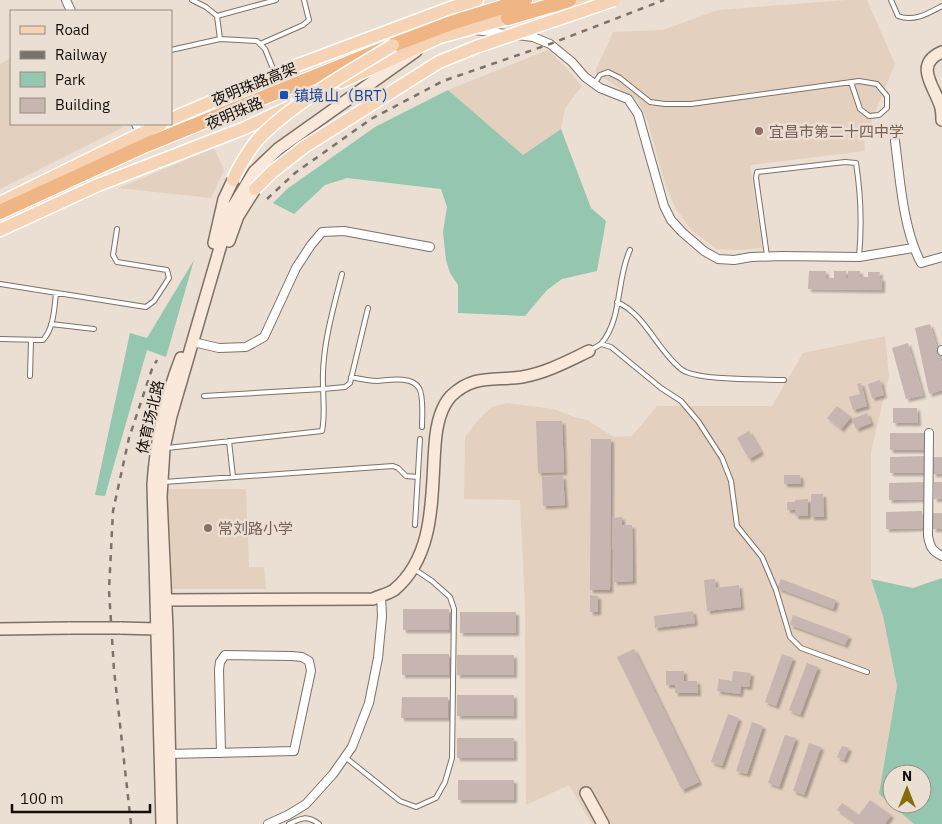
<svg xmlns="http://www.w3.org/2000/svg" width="942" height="824" font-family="'IBM Plex Sans','Noto Sans SC',sans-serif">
  <defs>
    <filter id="shadow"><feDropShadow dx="3" dy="3" stdDeviation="1" flood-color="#0004"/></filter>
  </defs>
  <rect width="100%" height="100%" fill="#ebded2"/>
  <!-- built -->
  <path fill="#e3d0bf" d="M847 0H867L895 64 864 139 865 151 750 165 762 248 736 250 717 249 691 230 675 207 665 184 648 122 638 101 595 72 613 32 663 30 718 10Z
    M548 50 571 73 582 86 565 108 561 129 523 155 448 90Z
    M11 58V124H122L124 127 0 189V64Z
    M214 148 224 170 211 198 119 188Z
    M885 336 889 376 871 452V579L883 616 897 686 879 794 914 824H592L569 785 526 805 525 605 520 500 464 499 465 437 480 418 492 407 507 403 554 409 574 417 587 420 614 437 632 436 657 406H772L803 353Z
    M167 489H246L249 567H264L266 589H170Z"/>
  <!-- green -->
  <path fill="#95c6af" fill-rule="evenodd" d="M448 90 523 155 561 129 591 208 606 221 597 271 562 279 547 290 525 316 458 313V285L450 273 446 260 443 232 447 207 441 189 347 178 325 185 294 214 273 203 287 189 375 127Z
    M194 260 166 357 147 350 105 496 95 495 130 333 147 338Z
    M942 578V824H914L879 794 897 686 883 616 871 579 913 588ZM892 774H922V804H892Z"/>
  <!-- building -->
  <path fill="#c6b5b0" filter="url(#shadow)" d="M809 271H826V278H834V271H846V278H848V271H860V277H868V272H880L879 278H882V290L808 289Z
    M930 324 942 364V390L929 394 915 328Z
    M908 343 923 395 906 399 892 348Z
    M880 380 884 395 872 398 868 384Z
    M861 383 867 406 853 410 849 397 860 394 857 384Z
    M837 406 851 417 841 429 827 418Z
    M893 408H917L918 423H893Z
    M867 413 871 423 856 429 852 419Z
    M536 421H562L564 472 538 473Z
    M749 431 761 452 749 459 737 438Z
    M890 433H926V450H890Z
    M591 439H611L610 590H590Z
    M926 456V473H890V457Z
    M933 457H942V474H933Z
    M784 475H800L801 484H784Z
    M563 476 565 505 543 506 542 477Z
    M925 482V499L889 500V483Z
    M934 482H942V499H934Z
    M811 494H823L824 517H811Z
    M808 499V516H795V510H787V502H795V500Z
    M922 511 923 528 886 529V512Z
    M933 513H942V529H933Z
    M622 517V525H632L633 581 614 582 612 518Z
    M715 579 716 588 739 585 741 607 707 611 704 580Z
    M781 579 836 600 833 609 777 588Z
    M590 595 598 596V612H590Z
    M403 609H449V630H403Z
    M693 611 695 623 655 628 654 616Z
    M460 612H516V633H460Z
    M793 615 849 636 845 645 790 625Z
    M634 649 699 782 682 790 617 657Z
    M402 654H449V675H402Z
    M782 654 793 658 776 706 765 702Z
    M457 655H514V675H457Z
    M807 663 818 667 800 715 789 710Z
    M666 671H684V681H697L698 693H675V685H666Z
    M733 671 751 673 749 687 741 686 740 694 717 691 719 679 732 681Z
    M457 695H514V716H457Z
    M402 697H448V718H401Z
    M728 714 739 718 722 766 711 762Z
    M752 722 763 726 747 774 736 771Z
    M785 735 796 738 779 787 768 783Z
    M457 738H514V758H457Z
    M809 743 821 747 804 795 793 791Z
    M842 746 849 748 844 760 837 757Z
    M458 780H514V800H458Z
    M870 800 891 815 885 824H858L837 810 842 803 859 815Z"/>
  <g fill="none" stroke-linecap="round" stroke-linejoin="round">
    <defs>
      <path id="lane" d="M891 0 898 16C914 22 927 14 942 6
        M217 16 276 0
        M220 39 257 41 265 49 274 71
        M260 44 303 25 309 20 304 0
        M171 50 220 39 217 16 206 7 192 0
        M594 84 600 75 608 72 620 78 650 102 665 104H691L859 81 877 84 887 96V108L879 115 869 116 860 109 851 82
        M767 256 756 178 757 172 845 162 856 163C861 195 862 225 859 257
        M0 284 146 307 154 301 169 278 167 270 117 262 113 255 117 229
        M617 302C646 315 656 349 681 369 695 381 763 379 784 380
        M51 324 94 329
        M0 339 43 340C54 328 54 309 56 294
        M601 344C623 318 616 279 630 250
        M591 350 601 344 611 347 661 388 681 401 698 421 722 458 731 481 737 526 762 557 776 590 790 637 801 648 867 672
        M30 376 31 340
        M351 377C360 379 369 381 378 381 389 380 412 376 419 388 424 396 422 417 422 427
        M204 396 323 389 345 387 350 383 368 308
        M229 441 233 477
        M167 448 322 431C326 412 322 393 323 373 324 339 334 306 342 274
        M164 482 393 466 398 468 406 476 418 477
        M415 525 420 439
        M345 757 400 801 416 807 436 798 445 782 452 758 454 609 450 597 432 581 414 569
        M289 824C302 818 307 815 319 824"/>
      <path id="street" d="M66 0 71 11
        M475 30 506 34
        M517 35 533 37 550 44 572 62 585 77 600 88 628 99 638 114 664 206 671 220 682 232 704 251 718 259 734 260 751 257 782 256 859 257 913 248
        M136 124 140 133
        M895 141C900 179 903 229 921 263L942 257
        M193 342 219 348 246 347 264 337 296 268 311 245 322 232 344 231 430 247
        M942 350V351
        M929 433 928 536C930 547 932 551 942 556
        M167 754 294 751 311 671 309 661 302 657 292 656 225 655 220 662 219 670 221 753
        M268 824 288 815 306 804 333 774 352 747 369 703 378 658 382 616 381 596"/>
      <path id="secondary" d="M942 52C912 65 936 88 941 108 942 112 942 116 942 120
        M229 241 238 216 255 189
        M214 243 224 199 233 180
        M165 600 373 599C379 596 388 594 394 590 436 555 431 495 435 445 436 430 440 408 451 396 474 374 494 381 522 377 546 373 568 361 589 351
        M120 628 157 629
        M0 629 70 628
        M586 793 603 824
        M162 824 153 484C156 440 165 399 181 358
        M171 824 167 629 161 497 164 448 171 416 231 210 254 172 278 149 416 51"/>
      <path id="primary" d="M558 8 597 0
        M341 82 440 37 516 16
        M171 119 298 65 450 8 477 0
        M0 203 161 124
        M0 230 98 185 245 128 294 105"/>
      <path id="highway" d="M508 18 569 0
        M0 212 146 145 393 45 451 23 525 0"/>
    </defs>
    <!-- lane casing -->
    <use href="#lane" stroke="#7d7167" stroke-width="6"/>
    <!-- street casing -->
    <use href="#street" stroke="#7d7167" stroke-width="10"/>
    <!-- secondary casing -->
    <use href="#secondary" stroke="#7d7167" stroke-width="14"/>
    <!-- primary casing -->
    <use href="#primary" stroke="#fff" stroke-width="15"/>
    <!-- highway casing -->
    <use href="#highway" stroke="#fff" stroke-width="16"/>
    <!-- lane -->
    <use href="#lane" stroke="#fff" stroke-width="4"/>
    <!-- street -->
    <use href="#street" stroke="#fff" stroke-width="8"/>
    <!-- secondary -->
    <use href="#secondary" stroke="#fae9da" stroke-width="11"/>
    <!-- primary -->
    <use href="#primary" stroke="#f6d3b5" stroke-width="12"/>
    <!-- highway -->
    <use href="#highway" stroke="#f0b584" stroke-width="14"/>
    <!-- rail -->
    <path stroke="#7b726b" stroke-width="2.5" stroke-dasharray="6 6" stroke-linecap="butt" d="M267 199 295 173 371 119 443 81 550 44 664 0
      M131 824 114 670 109 590 113 511 129 438 152 369 157 360"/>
    <defs>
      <path id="secondary-bridge" d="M70 628H120"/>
      <path id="primary-bridge" d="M233 180C239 166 252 145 262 135 299 99 349 72 393 45
        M255 189 272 172 304 147 439 62 476 47 614 0"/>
    </defs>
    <!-- secondary-bridge casing -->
    <use href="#secondary-bridge" stroke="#7d7167" stroke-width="14" stroke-linecap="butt"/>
    <!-- primary-bridge casing -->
    <use href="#primary-bridge" stroke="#fff" stroke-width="15" stroke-linecap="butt"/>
    <!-- secondary-bridge -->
    <use href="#secondary-bridge" stroke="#fae9da" stroke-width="11"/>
    <!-- primary-bridge -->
    <use href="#primary-bridge" stroke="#f6d3b5" stroke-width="12"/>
  </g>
  <!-- markers -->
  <rect fill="#1a4fb4" stroke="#ebded2" stroke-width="2" x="279" y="90" width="10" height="10" rx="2.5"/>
  <g fill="#8d6e63" stroke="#ebded2" stroke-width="2">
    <circle cx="759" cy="131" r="5"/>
    <circle cx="208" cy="528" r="5"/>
  </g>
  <g text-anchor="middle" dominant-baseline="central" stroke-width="5" stroke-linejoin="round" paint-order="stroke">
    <!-- street labels -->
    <g font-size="15" fill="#140f0b" stroke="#ebded2">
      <text transform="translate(254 84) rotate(-22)">夜明珠路高架</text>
      <text transform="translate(234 113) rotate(-23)">夜明珠路</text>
      <text transform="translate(150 417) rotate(-77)">体育场北路</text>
    </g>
    <!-- transit labels -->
    <g font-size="15" fill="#164399" stroke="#ebded2" text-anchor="start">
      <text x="294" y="95">镇境山（BRT）</text>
    </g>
    <!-- education labels -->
    <g font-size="15" fill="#785e54" stroke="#ebded2" text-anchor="start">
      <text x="769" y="131">宜昌市第二十四中学</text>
      <text x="218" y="528">常刘路小学</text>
    </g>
  </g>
  <!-- legend -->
  <rect x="10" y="10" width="162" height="115" fill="#ebded2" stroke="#958b82"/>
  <rect x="20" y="26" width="25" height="8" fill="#f6d3b5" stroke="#958b82"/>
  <text x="55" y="35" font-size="15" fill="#140f0b">Road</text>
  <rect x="20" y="51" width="25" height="8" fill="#7b726b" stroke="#958b82"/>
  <text x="55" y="60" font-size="15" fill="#140f0b">Railway</text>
  <rect x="20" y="72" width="25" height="15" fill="#95c6af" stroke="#958b82"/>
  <text x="55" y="85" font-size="15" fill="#140f0b">Park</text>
  <rect x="20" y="98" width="25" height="15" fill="#c6b5b0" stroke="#958b82"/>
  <text x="55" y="110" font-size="15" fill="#140f0b">Building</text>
  <!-- north arrow -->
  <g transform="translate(907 789)"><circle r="24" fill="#ebded2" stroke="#958b82"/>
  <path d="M0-4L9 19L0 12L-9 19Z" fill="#846d0a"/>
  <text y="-8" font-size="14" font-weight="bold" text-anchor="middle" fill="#140f0b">N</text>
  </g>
  <!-- scale -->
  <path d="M12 804v8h138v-8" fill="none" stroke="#140f0b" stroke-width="2.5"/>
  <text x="20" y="804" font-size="15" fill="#140f0b" stroke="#ebded2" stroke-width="4" paint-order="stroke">100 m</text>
</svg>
